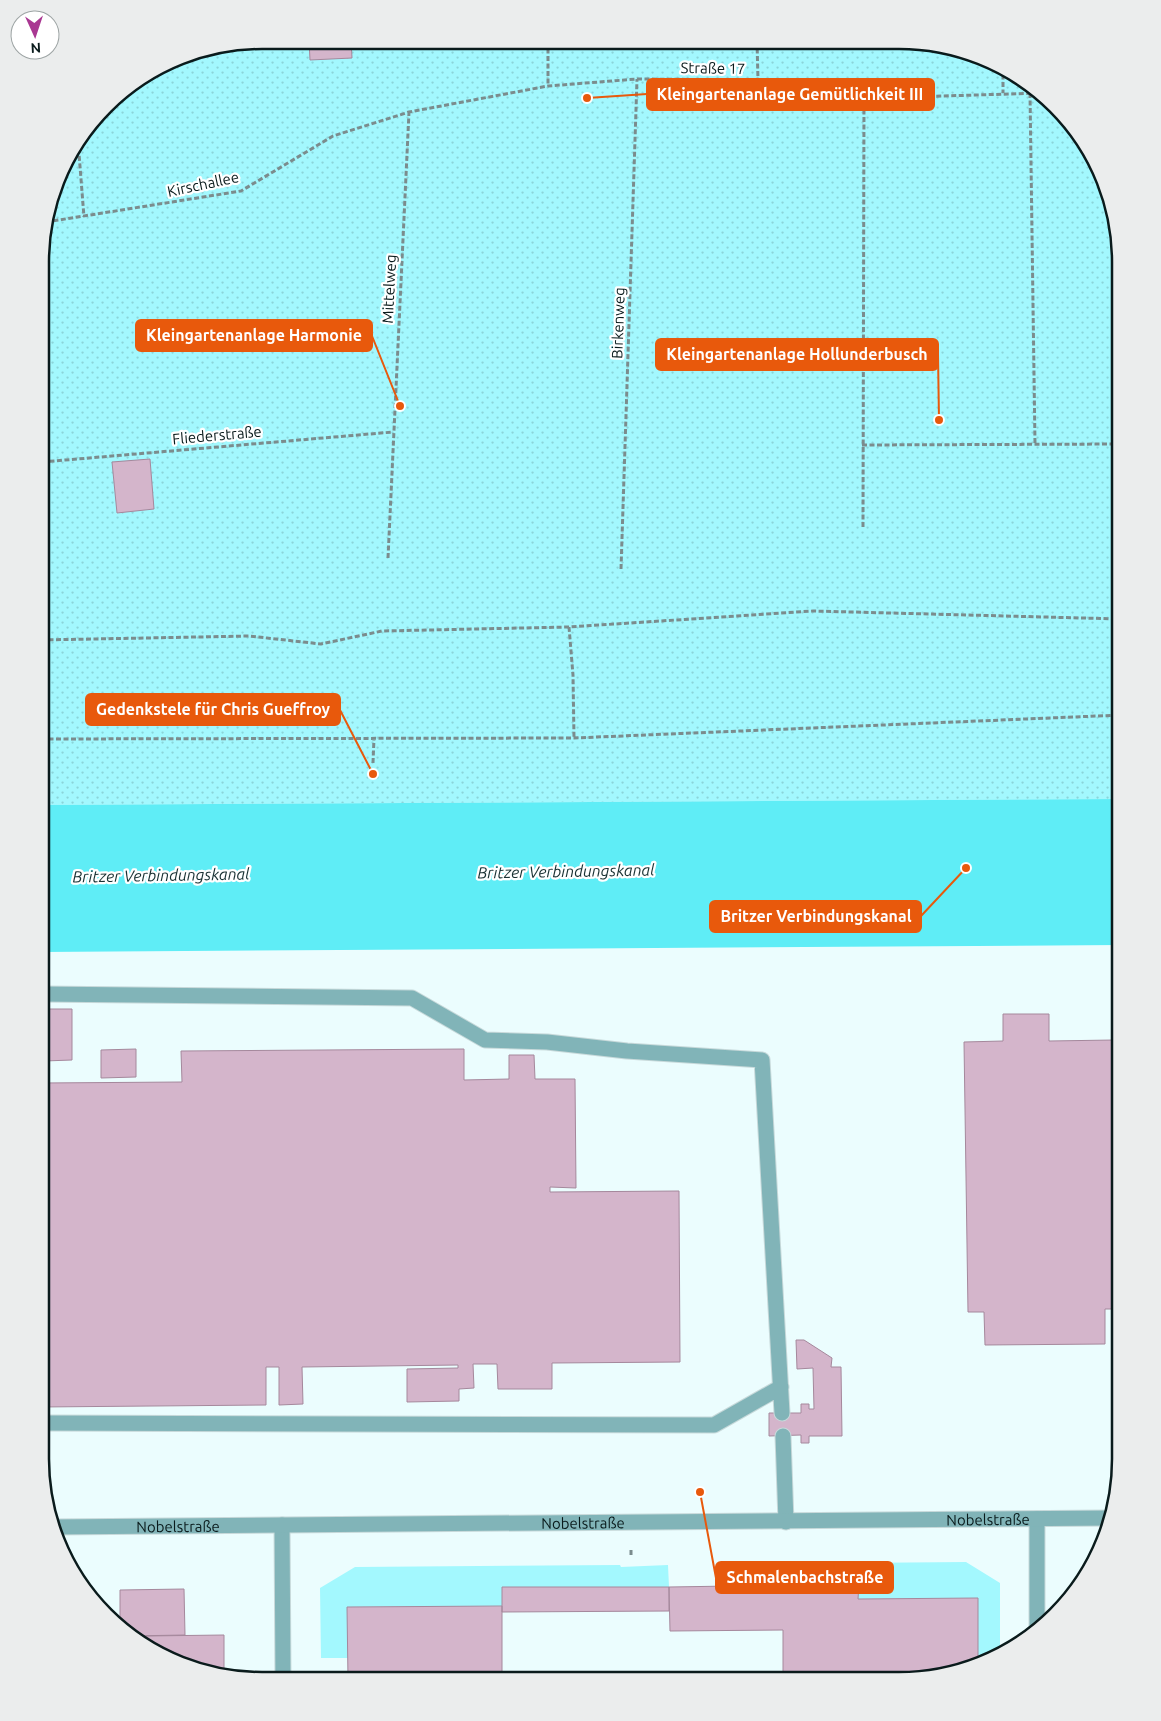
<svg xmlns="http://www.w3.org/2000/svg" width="1161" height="1721" font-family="Ubuntu,sans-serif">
  <defs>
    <pattern id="park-dots" width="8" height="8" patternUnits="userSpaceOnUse" patternTransform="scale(1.25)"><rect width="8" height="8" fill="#a3f8fe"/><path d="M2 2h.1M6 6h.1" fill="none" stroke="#8bd4d9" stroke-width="1.8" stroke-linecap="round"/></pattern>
  </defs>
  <rect width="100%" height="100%" fill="#ebfdfe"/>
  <!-- grass -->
  <path fill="#a3f8fe" d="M966 1562 1000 1583V1655L978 1665V1598L858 1599 859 1585 739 1586V1564Z
    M620 1565 621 1567 668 1565 669 1587H502V1606L348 1607V1658H321L320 1588 355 1567Z"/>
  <!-- park -->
  <path fill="url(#park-dots)" d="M261 40 929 42 984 57 1034 86 1075 126 1104 176 1121 261V799L41 805 42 232 70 151 116 95 190 52Z"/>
  <!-- water -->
  <path fill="#5fedf6" d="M1121 799V945L41 952V805Z"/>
  <!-- building -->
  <path fill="#d4b5cb" stroke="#a5889c" d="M309 40H351L352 58 310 60Z
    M150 459 154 509 117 513 112 462Z
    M41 1009H72V1060L44 1061V1083H41Z
    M1003 1014H1049V1041L1114 1040 1117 1309H1105V1344L985 1345 984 1312H968L964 1042 1003 1041Z
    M136 1049V1077L101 1078V1050Z
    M464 1049V1080L509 1079V1055H534L535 1079H575L576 1188 550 1187V1192L679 1191 680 1362 552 1363V1389H498L497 1364H473L474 1388 459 1389V1401L407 1402V1369L458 1368V1365L302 1367 303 1404 279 1405V1367H266V1405L40 1407 41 1083 182 1082 181 1051Z
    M796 1340H804L832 1358 831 1367H841L842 1436H809V1443H801V1435L769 1436V1413H801V1404H809V1409H814L813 1368 797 1369Z
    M859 1584 858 1599 978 1598V1665L900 1681H783V1630L670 1631 669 1587Z
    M502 1587H669V1611L502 1612Z
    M184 1589 185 1635 127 1636 120 1629V1590Z
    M502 1606V1680L348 1679 347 1607Z
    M224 1635V1677L177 1664 134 1640H146V1636Z"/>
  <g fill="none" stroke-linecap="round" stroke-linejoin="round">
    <defs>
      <path id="service" d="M41 994 412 998 485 1040 547 1042 627 1051 762 1060 782 1413
        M40 1423 714 1425 781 1387
        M783 1436 786 1522"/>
      <g id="minor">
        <path d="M1037 1519V1632"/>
        <path d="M282 1525 283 1679"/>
        <path id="s1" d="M53 1527 1112 1518"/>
      </g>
    </defs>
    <!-- service casing -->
    <use href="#service" stroke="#c7d9da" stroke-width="17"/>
    <!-- minor casing -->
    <use href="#minor" stroke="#c7d9da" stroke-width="17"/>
    <!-- path -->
    <path stroke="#7b8c8d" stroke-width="3" stroke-dasharray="5 2.5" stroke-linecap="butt" d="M548 41V86
      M757 41 758 80
      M1003 67V93
      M1030 93 1035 444
      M78 141 84 217
      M46 222 241 191 333 136 409 112 548 86 637 79 758 80 781 101 1041 93
      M862 445 1121 444
      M42 462 393 432
      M863 527 864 97
      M388 558 409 112
      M621 569 637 79
      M569 627 573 675 574 738
      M41 640 249 636 321 644 382 631 569 627 813 611 1121 619
      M41 739 574 738 1121 715
      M373 763 374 738
      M700 1492V1486
      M631 1550V1557"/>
    <!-- service -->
    <use href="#service" stroke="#81b4b8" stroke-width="15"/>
    <!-- minor -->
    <use href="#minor" stroke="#81b4b8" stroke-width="15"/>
  </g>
  <g text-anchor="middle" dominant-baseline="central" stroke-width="4.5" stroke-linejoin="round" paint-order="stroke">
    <!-- street labels -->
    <g font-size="15" fill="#0a1b1c" stroke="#fff">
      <text transform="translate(713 68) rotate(1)">Straße 17</text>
      <text transform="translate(203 184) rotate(-12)">Kirschallee</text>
      <text transform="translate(389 289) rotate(-87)">Mittelweg</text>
      <text transform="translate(618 323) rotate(-88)">Birkenweg</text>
      <text transform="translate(217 435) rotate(-5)">Fliederstraße</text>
      <text stroke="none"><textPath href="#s1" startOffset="935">Nobelstraße</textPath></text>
      <text stroke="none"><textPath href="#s1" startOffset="530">Nobelstraße</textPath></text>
      <text stroke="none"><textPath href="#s1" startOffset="125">Nobelstraße</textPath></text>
    </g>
    <!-- water labels -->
    <g font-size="16" font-style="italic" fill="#193133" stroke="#fff">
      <text transform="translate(566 871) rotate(-1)">Britzer Verbindungskanal</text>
      <text transform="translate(161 875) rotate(-1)">Britzer Verbindungskanal</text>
    </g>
  </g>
  <!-- crop -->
  <path d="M0 0H1161V1721H0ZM262 49H899A213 213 0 0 1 1112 262V1459A213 213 0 0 1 899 1672H262A213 213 0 0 1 49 1459V262A213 213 0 0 1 262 49Z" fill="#ebeded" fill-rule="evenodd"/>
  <path fill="none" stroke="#0a1b1c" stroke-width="2.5" d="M262 49H899A213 213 0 0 1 1112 262V1459A213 213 0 0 1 899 1672H262A213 213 0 0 1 49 1459V262A213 213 0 0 1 262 49Z"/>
  <!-- callouts -->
  <path fill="none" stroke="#e8590c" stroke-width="2" d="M587 98L647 94M400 406L372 336M939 420L938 354M373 774L340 710M966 868L921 916M700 1492L716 1578"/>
  <g fill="#e8590c" stroke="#fff" stroke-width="2">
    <circle cx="587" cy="98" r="5"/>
    <circle cx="400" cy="406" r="5"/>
    <circle cx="939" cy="420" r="5"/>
    <circle cx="373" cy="774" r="5"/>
    <circle cx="966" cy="868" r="5"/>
    <circle cx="700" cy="1492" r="5"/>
  </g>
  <g fill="#e8590c" stroke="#e8590c" stroke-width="2">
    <rect x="647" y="79" width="287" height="31" rx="5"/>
    <rect x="136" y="320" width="236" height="31" rx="5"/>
    <rect x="656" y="339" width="282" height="31" rx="5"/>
    <rect x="86" y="694" width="254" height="31" rx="5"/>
    <rect x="710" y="901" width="211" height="31" rx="5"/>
    <rect x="716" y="1562" width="177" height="31" rx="5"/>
  </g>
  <g font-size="16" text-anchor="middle" font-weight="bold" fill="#fff">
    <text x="790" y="100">Kleingartenanlage Gemütlichkeit III</text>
    <text x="254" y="341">Kleingartenanlage Harmonie</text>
    <text x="797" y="360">Kleingartenanlage Hollunderbusch</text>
    <text x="213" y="715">Gedenkstele für Chris Gueffroy</text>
    <text x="816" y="922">Britzer Verbindungskanal</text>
    <text x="805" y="1583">Schmalenbachstraße</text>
  </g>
  <!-- north arrow -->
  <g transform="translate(35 35) rotate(177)"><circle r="24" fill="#ffffff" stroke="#9da4a4"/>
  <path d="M0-4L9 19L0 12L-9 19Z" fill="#a93792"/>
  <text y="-8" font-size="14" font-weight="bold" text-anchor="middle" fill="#0a1b1c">N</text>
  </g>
</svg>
